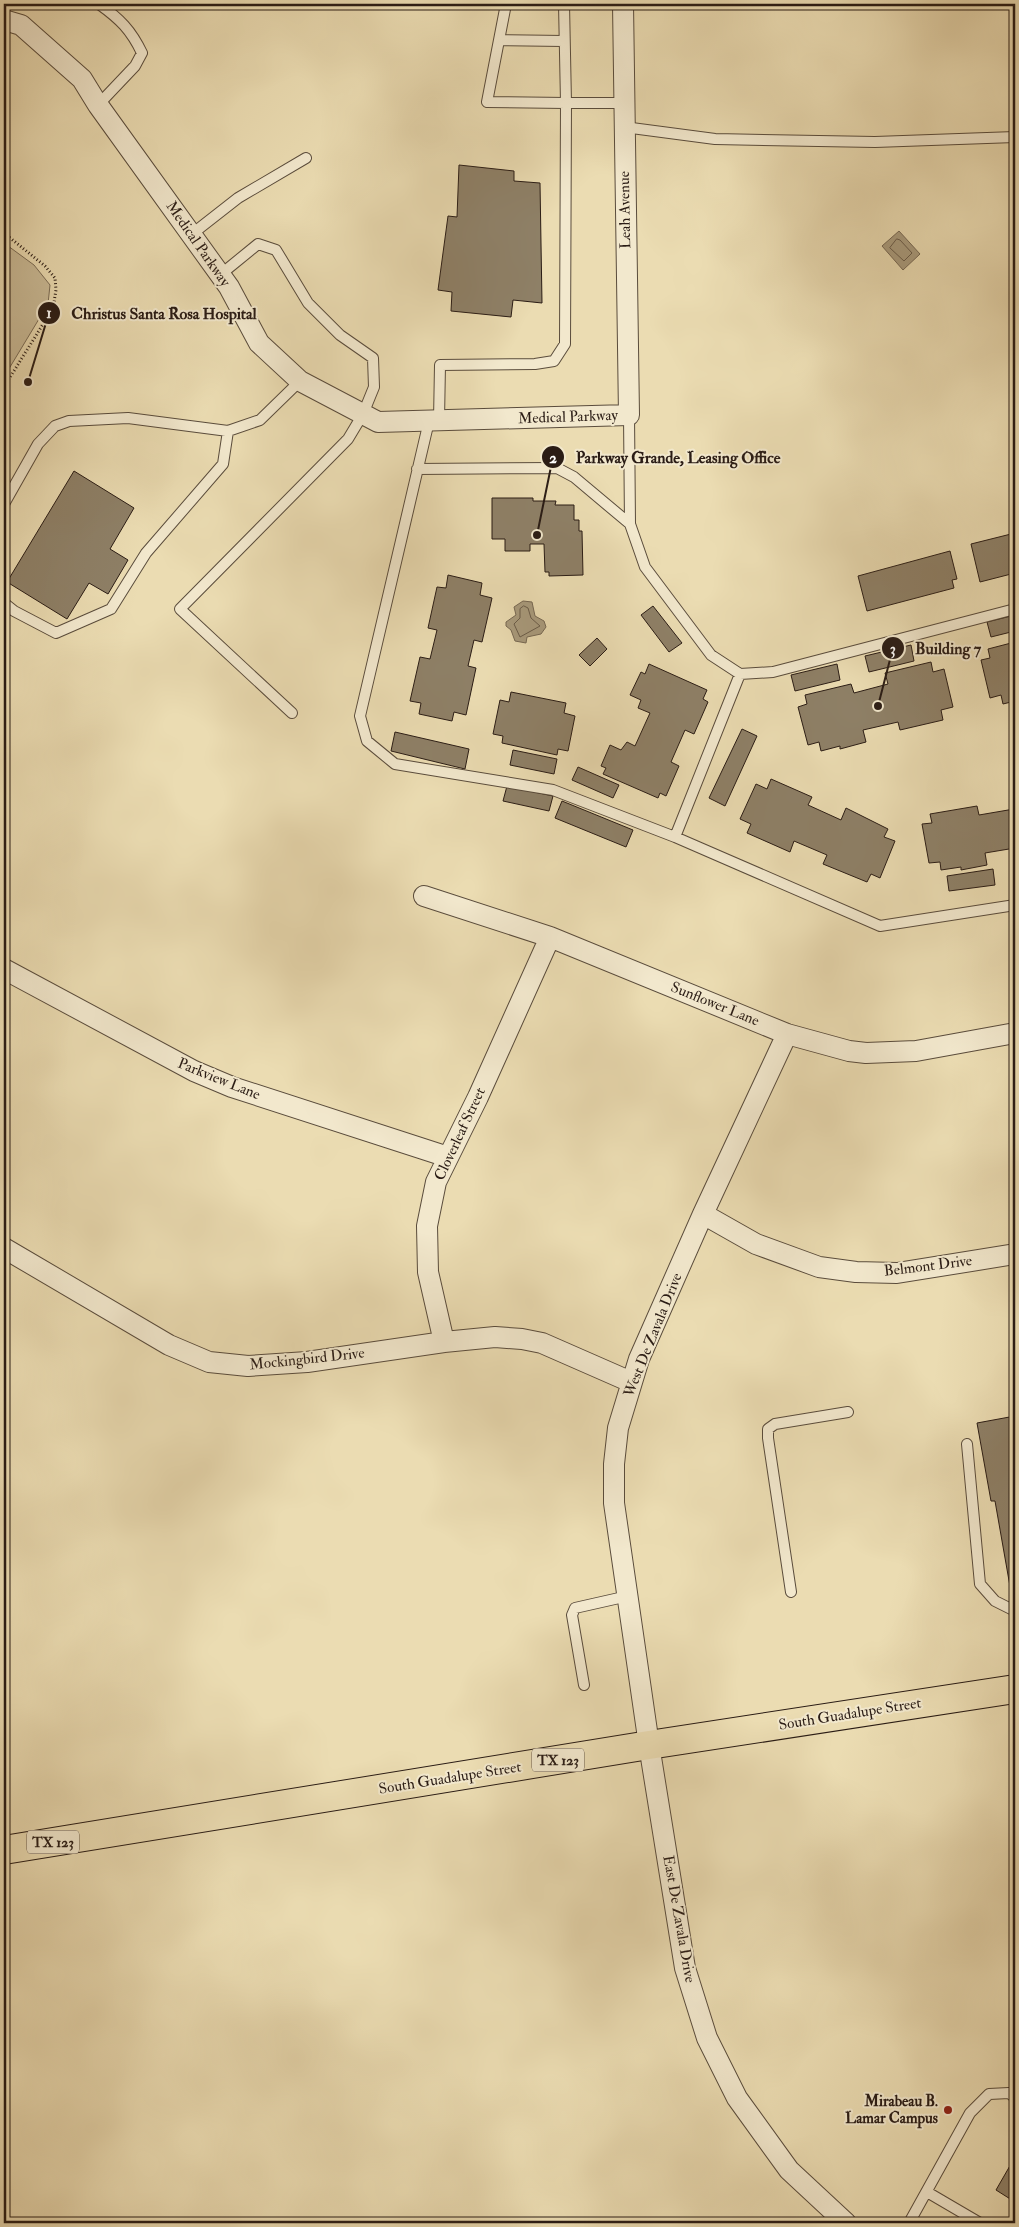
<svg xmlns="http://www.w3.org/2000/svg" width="1019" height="2227" font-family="'IM FELL Double Pica',serif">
  <rect width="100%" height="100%" fill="#ebdcb2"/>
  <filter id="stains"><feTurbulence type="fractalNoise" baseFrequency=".004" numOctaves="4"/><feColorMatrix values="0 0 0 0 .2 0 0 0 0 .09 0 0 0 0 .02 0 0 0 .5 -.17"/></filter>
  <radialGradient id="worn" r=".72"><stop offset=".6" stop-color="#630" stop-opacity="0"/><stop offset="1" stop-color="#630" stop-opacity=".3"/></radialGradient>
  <!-- green -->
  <path fill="#cabb97" stroke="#7a6c56" d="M4 243 34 265 50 285 48 304 4 377Z"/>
  <!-- water -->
  <path fill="#a99b7d" stroke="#766853" d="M899 231 920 254 903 270 882 246Z
    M523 601 532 602 535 616 544 621 546 627 541 634 527 637 526 643 515 641 511 630 506 626V622L516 615 514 607Z"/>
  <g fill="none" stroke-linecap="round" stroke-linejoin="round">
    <!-- shore -->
    <path stroke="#6a5c49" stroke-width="1" d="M897 239 900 240 912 253 904 261 890 248Z
      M524 606 528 608 531 618 540 626 520 637 514 624 520 618V609Z"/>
  </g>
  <!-- building -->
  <path fill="#8e8067" stroke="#2a1c15" d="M459 165 514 171V181L540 183 542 303 513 300 511 317 451 311 452 292 438 290 448 216 457 217Z
    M74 471 134 508 110 549 128 560 108 594 89 583 67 619 7 582Z
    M492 498H533V501H556L555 505H574V520H579V531H582L583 575 549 576V572H545L544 544H530V551H505V539H492Z
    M1015 533V573L980 582 971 544Z
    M950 551 957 579 952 580 954 588 867 611 858 576Z
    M448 575 482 583 480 595 492 598 482 642 474 640 468 666 476 668 466 715 454 712 452 721 419 714 421 703 410 701 420 657 430 659 437 630 428 628 437 587 446 588Z
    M653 606 682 643 669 652 641 615Z
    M1015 615V631L991 637 987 622Z
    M597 638 607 649 590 666 579 655Z
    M1015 642V701L1003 704 1001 695 990 698 981 660 990 658 988 649Z
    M911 645 914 661 869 672 865 656Z
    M931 662 933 672 944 669 953 707 941 710 943 720 900 730 898 722 863 730 866 742 840 749V746L821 751 819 742 808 745 798 707 807 704 805 695 851 684 854 693 888 684 885 673Z
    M649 664 707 690 703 699 708 702 694 734 685 730 671 762 679 766 666 796 660 793 658 798 603 774 606 768 601 766 610 745 621 750 627 742 635 746 650 713 638 708 641 700 630 695 641 672 645 674Z
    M837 664 840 680 795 691 791 675Z
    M511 692 566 703 564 713 575 716 568 751 558 749 557 755 502 743 503 736 493 734 500 700 509 702Z
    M742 729 757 736 725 806 709 798Z
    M395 732 469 749 465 769 391 751Z
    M513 750 557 759 554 774 510 765Z
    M578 767 619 785 613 798 572 780Z
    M771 779 812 797 808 805 841 820 846 808 888 829 884 837 895 841 880 878 871 874 867 882 823 864 827 855 794 841 790 852 747 833 751 824 740 819 756 784 767 789Z
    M507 786 553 796 549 811 503 801Z
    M1012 798H1015V848L985 853 987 865 961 870V867L941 870 940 862 929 863 922 824 932 823 930 814 977 806 979 815 1014 809Z
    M562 801 633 830 626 847 555 818Z
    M993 869 995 885 949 891 947 876Z
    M1015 1416V1591L1011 1592 995 1501H991L977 1423Z
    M1015 2157V2202L996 2190Z"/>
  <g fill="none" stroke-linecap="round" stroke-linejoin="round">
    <defs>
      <path id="lane" d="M506 4 487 102 566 103 564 4
        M499 40 564 41
        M98 105 135 66 142 53C131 30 120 19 99 4
        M624 127 715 139 875 142 1015 137
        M192 234 238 198 306 158
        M220 275 258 244 276 250 308 303 340 335 373 358 374 387 363 414 348 439 180 609 292 713
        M629 415 630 524 645 567 711 655 740 674 773 672 1015 609
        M439 420 440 365 535 364 554 361 565 344 566 103H623
        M429 421 360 716 367 741 395 764 553 790 675 837 880 926 1015 905
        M417 469 557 468 574 477 630 524
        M4 504 38 444 55 426 69 421 128 418 228 431 260 420 300 381
        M4 603 14 611 56 633 111 609 146 553 223 464 228 431
        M675 837 740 674
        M967 1444 980 1584 995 1601 1015 1611
        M791 1592 768 1438V1429L775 1424 848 1412
        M584 1685 572 1615 575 1608 628 1596
        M927 2192 980 2223
        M909 2223 970 2113 989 2094 1009 2093 1015 2098"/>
      <path id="street" d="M4 20 21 25 82 79 98 105 229 287 259 343 300 381 378 422 629 415 623 4
        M424 896 550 937 787 1034 849 1051 866 1053 916 1051 1015 1033
        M4 969 194 1071 232 1087 448 1157
        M787 1034 703 1214 639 1359 618 1428 614 1464V1503L649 1745 685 1968 707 2038 737 2098 789 2170 846 2223
        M703 1214 756 1244 819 1267 856 1272 897 1273 1015 1254
        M4 1248 169 1345 209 1362 248 1366 307 1362 444 1342 495 1337 522 1339 542 1343 631 1382
        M444 1342 428 1272 427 1226 436 1182 478 1097 550 937"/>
      <path id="primary" d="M4 1850 649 1745 1015 1689"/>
    </defs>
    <!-- lane casing -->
    <use href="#lane" stroke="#5a4c3c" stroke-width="12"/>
    <!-- street casing -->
    <use href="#street" stroke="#5a4c3c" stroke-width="22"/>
    <!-- primary casing -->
    <use href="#primary" stroke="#2a1c15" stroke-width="30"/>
    <!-- path -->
    <path stroke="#2a1c15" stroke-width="3" stroke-dasharray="1 2.5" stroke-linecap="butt" d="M4 233 45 266 55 278 56 290 53 308 4 387"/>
    <!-- lane -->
    <use href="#lane" stroke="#f2e8cd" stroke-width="10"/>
    <!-- street -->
    <use href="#street" stroke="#f2e8cd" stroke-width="20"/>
    <!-- primary -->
    <use href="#primary" stroke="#ebdcb2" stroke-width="28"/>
  </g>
  <!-- markers -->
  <circle fill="#8f2418" stroke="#f2e8cd" stroke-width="2" cx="948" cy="2110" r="5"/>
  <g text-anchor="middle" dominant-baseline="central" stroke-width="4" stroke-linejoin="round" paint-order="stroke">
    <!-- shield labels -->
    <g fill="#f2e8cd" stroke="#66594c" stroke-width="1">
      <rect x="532" y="1748.5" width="52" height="23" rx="4"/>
      <rect x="27" y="1830.5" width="52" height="23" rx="4"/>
    </g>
    <g font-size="14" font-weight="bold" fill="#2a1c15">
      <text x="558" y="1760">TX 123</text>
      <text x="53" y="1842">TX 123</text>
    </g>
    <!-- street labels -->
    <g font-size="15" fill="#2a1c15" stroke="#f2e8cd">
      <text transform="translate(625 210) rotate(-91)">Leah Avenue</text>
      <text transform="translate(198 244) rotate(55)">Medical Parkway</text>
      <text transform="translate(568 417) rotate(-2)">Medical Parkway</text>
      <text transform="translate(715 1004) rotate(22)">Sunflower Lane</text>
      <text transform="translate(219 1079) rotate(22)">Parkview Lane</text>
      <text transform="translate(460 1134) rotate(-65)">Cloverleaf Street</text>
      <text transform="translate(928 1266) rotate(-7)">Belmont Drive</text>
      <text transform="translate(653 1335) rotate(-68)">West De Zavala Drive</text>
      <text transform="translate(307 1359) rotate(-6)">Mockingbird Drive</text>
      <text transform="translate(850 1714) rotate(-9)">South Guadalupe Street</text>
      <text transform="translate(450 1778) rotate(-9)">South Guadalupe Street</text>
      <text transform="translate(679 1919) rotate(80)">East De Zavala Drive</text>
    </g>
    <!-- poi labels -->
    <g font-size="15" font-weight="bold" fill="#2a1c15" stroke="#f2e8cd" text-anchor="end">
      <text x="938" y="2101">Mirabeau B.<tspan x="938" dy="17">Lamar Campus</tspan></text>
    </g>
  </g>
  <!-- callouts -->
  <path fill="none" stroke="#2a1c15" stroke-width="2" d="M28 382L49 313M537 535L553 457M878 706L893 648"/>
  <g fill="#2a1c15" stroke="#f2e8cd" stroke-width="2">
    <circle cx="28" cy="382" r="5"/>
    <circle cx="537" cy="535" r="5"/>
    <circle cx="878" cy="706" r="5"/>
    <circle cx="49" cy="313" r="12"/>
    <circle cx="553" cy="457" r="12"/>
    <circle cx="893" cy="648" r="12"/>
  </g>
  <g font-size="15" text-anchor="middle" font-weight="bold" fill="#fff">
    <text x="49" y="318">1</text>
    <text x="553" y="463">2</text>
    <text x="893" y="654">3</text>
  </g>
  <g font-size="16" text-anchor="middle" font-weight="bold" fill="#2a1c15" stroke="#f2e8cd" stroke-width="4" stroke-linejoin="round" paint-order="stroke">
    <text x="164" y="319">Christus Santa Rosa Hospital</text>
    <text x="678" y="463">Parkway Grande, Leasing Office</text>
    <text x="948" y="654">Building 7</text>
  </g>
  <!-- margin -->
  <rect width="1019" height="2227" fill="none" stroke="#ebdcb2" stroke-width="20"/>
  <rect x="5" y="5" width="1009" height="2217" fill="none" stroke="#2a1c15" stroke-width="2.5"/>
  <rect x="10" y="10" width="999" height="2207" fill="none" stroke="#2a1c15"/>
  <rect width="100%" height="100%" filter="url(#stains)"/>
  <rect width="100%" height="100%" fill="url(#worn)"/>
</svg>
